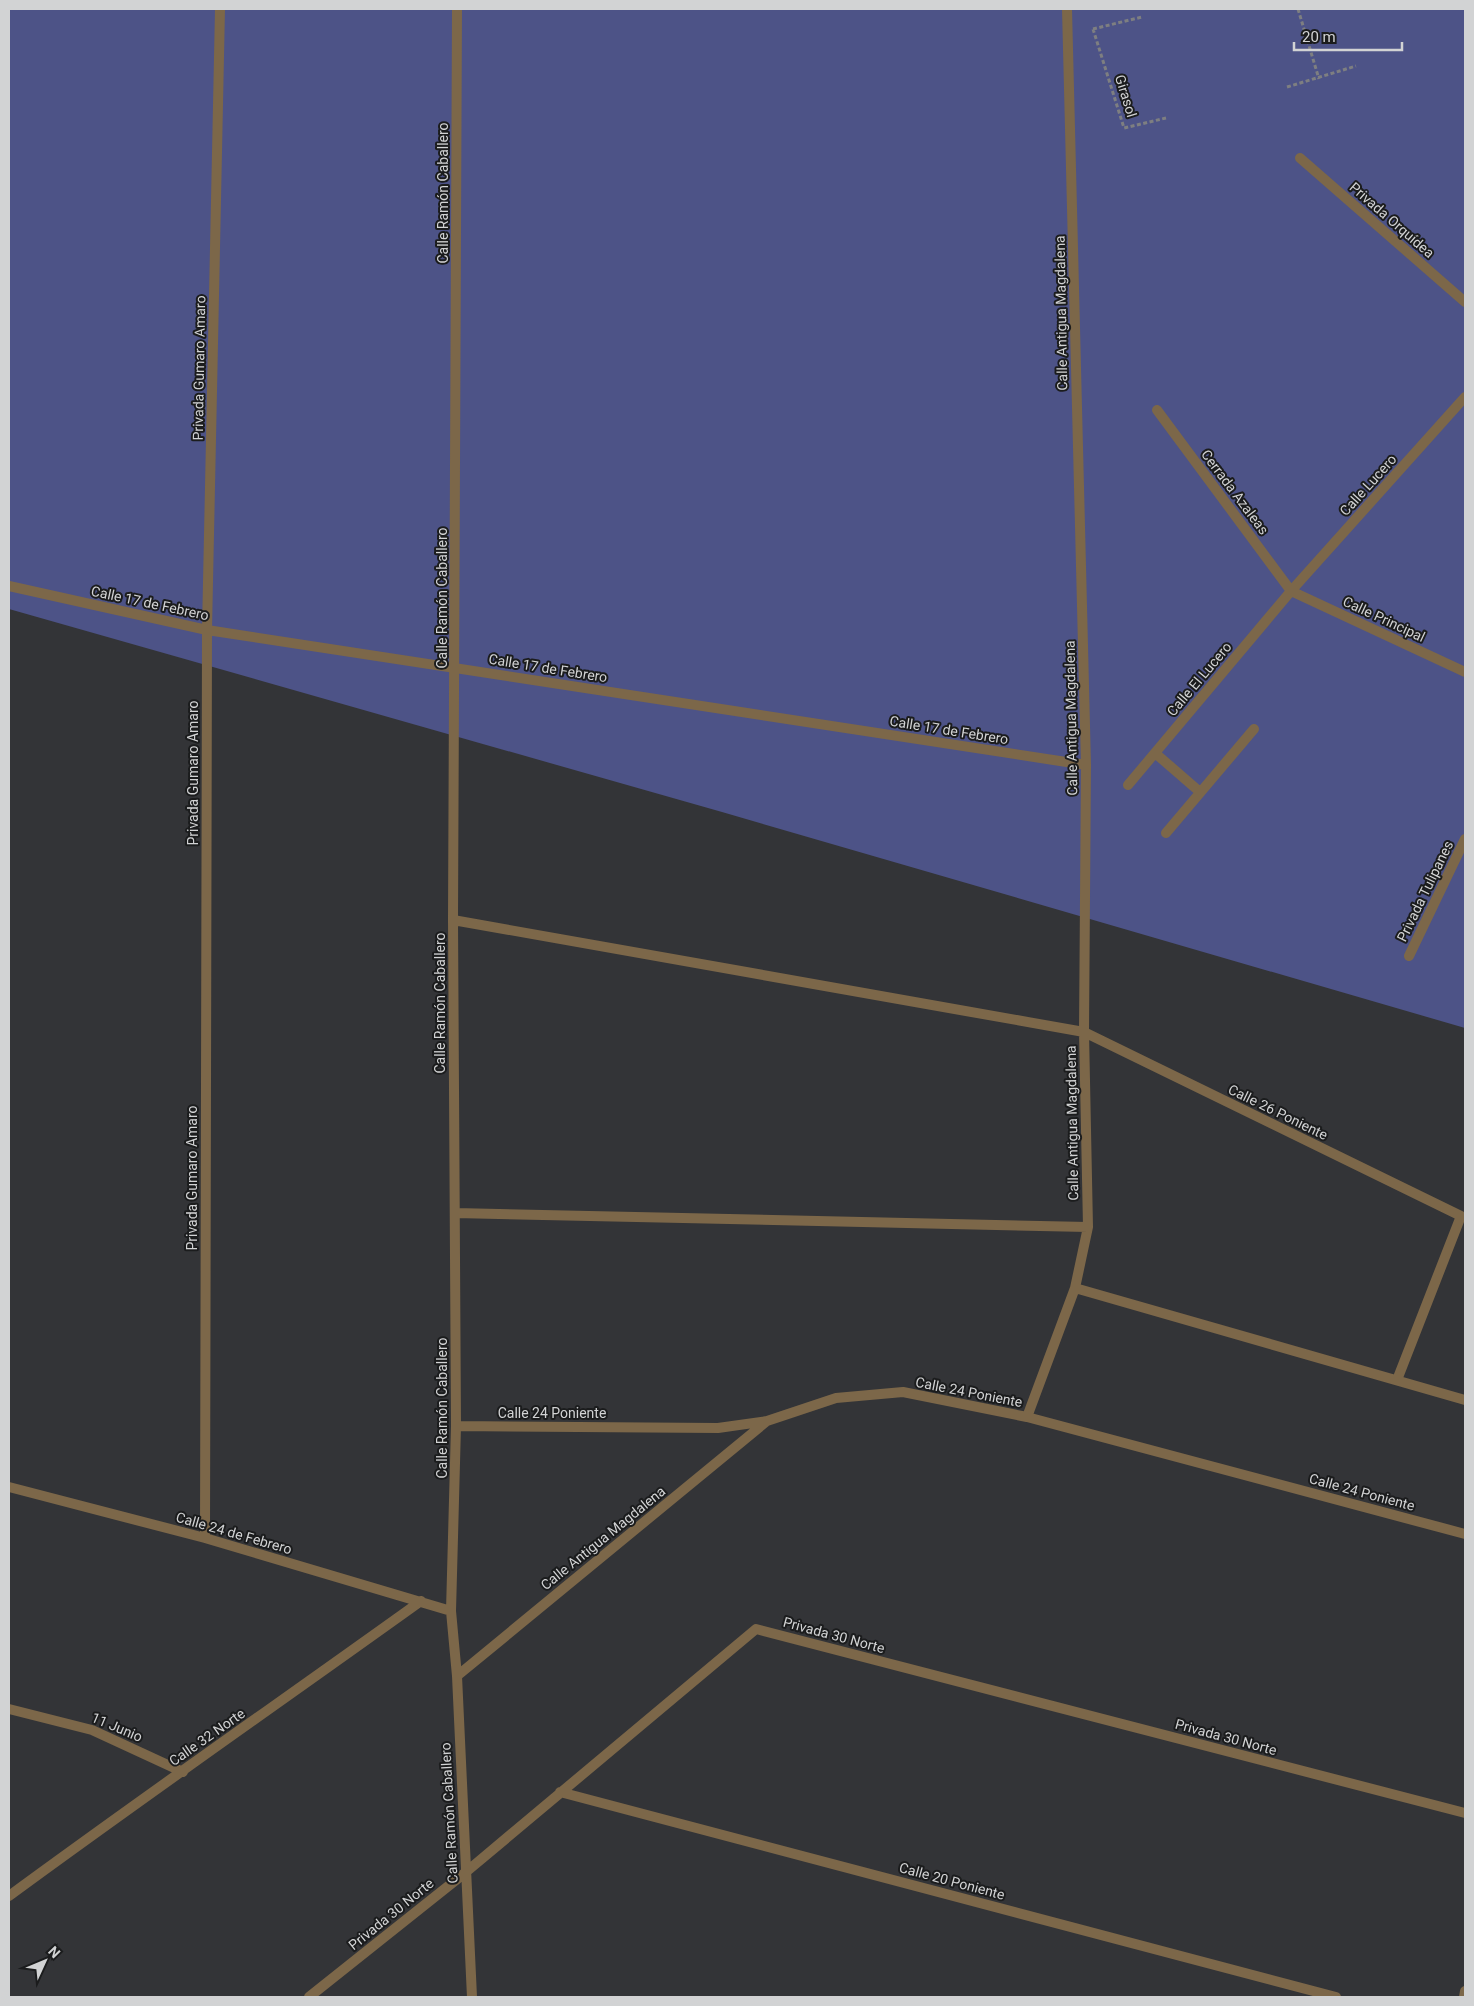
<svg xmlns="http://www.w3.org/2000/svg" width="1474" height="2006" font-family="Roboto,sans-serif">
  <rect width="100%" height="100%" fill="#333437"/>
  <!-- green -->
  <path fill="#4d5387" d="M9 9H1465V1028L722 812 9 609Z"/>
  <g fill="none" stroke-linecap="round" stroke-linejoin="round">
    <!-- path -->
    <path stroke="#7e7f81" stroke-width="3" stroke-dasharray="4 2.5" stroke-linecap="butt" d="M1298 9 1319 79
      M1093 29 1124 128 1166 118
      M1093 29 1142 17
      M1287 87 1356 66"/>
    <!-- minor -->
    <path stroke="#7c6749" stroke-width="10" d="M457 9 453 920 456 1426 451 1611 457 1676 472 1997
      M1300 158 1465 302
      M1157 410 1291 591 1465 672
      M9 586 207 630 1086 765
      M1155 753 1200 792
      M1128 785 1291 591 1465 397
      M1166 833 1254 729
      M453 920 1084 1032 1461 1216 1397 1380
      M1409 956 1465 839
      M455 1213 1088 1227
      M1075 1288 1465 1400
      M1027 1417 1075 1288 1088 1227 1084 1032 1086 765 1067 9
      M456 1426 718 1428 767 1421 836 1398 903 1392 1027 1417 1465 1534
      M9 1487 205 1538 451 1611
      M205 1538 207 630 220 9
      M457 1676 767 1421
      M9 1709 92 1730 183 1772
      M560 1792 1336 1997
      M9 1896C145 1796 283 1700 421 1601
      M309 1997 466 1872 756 1629 1465 1813
      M1464 1997 1465 1991"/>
  </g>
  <g text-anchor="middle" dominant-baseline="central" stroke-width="4" stroke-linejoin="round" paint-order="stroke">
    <!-- street labels -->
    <g font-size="14" fill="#d2d3d4" stroke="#1b1c1d">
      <text transform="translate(1126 96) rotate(73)">Girasol</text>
      <text transform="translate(443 193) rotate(-90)">Calle Ramón Caballero</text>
      <text transform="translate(1392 220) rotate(41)">Privada Orquídea</text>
      <text transform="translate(1061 313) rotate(-91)">Calle Antigua Magdalena</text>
      <text transform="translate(199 368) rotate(-89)">Privada Gumaro Amaro</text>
      <text transform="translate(1368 485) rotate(-48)">Calle Lucero</text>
      <text transform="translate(1235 492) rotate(53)">Cerrada Azaleas</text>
      <text transform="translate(442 598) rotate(-90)">Calle Ramón Caballero</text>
      <text transform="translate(150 603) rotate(12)">Calle 17 de Febrero</text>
      <text transform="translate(1384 619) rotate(25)">Calle Principal</text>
      <text transform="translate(548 668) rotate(9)">Calle 17 de Febrero</text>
      <text transform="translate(1199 679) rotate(-50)">Calle El Lucero</text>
      <text transform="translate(1071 718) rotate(-91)">Calle Antigua Magdalena</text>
      <text transform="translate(949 730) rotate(9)">Calle 17 de Febrero</text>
      <text transform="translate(193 773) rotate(-90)">Privada Gumaro Amaro</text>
      <text transform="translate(1425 891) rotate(-64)">Privada Tulipanes</text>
      <text transform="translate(440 1003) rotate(-90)">Calle Ramón Caballero</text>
      <text transform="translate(1278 1112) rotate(26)">Calle 26 Poniente</text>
      <text transform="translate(1072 1123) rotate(-91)">Calle Antigua Magdalena</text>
      <text transform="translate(192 1178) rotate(-90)">Privada Gumaro Amaro</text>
      <text transform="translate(969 1392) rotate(11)">Calle 24 Poniente</text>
      <text transform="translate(442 1408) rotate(-90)">Calle Ramón Caballero</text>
      <text x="552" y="1413">Calle 24 Poniente</text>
      <text transform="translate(1362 1492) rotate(15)">Calle 24 Poniente</text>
      <text transform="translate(234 1533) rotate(16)">Calle 24 de Febrero</text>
      <text transform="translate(603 1538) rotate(-39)">Calle Antigua Magdalena</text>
      <text transform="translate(834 1635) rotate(15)">Privada 30 Norte</text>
      <text transform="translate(117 1727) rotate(23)">11 Junio</text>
      <text transform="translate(207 1737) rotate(-35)">Calle 32 Norte</text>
      <text transform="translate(1226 1737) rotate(15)">Privada 30 Norte</text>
      <text transform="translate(449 1813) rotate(-93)">Calle Ramón Caballero</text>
      <text transform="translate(952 1881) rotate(15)">Calle 20 Poniente</text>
      <text transform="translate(391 1914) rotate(-39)">Privada 30 Norte</text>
    </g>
  </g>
  <!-- border -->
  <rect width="1474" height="2006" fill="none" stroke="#d2d3d4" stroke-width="20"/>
  <!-- north arrow -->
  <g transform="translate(45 1961) rotate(46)" stroke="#1b1c1d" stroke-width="4" paint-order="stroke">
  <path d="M0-4L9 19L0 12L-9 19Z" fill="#d2d3d4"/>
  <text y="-8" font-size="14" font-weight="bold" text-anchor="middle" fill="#d2d3d4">N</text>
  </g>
  <!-- scale -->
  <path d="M1294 42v8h108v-8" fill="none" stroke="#d2d3d4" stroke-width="2.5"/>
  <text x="1302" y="42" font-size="15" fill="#d2d3d4" stroke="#1b1c1d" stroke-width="4" paint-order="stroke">20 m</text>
</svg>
